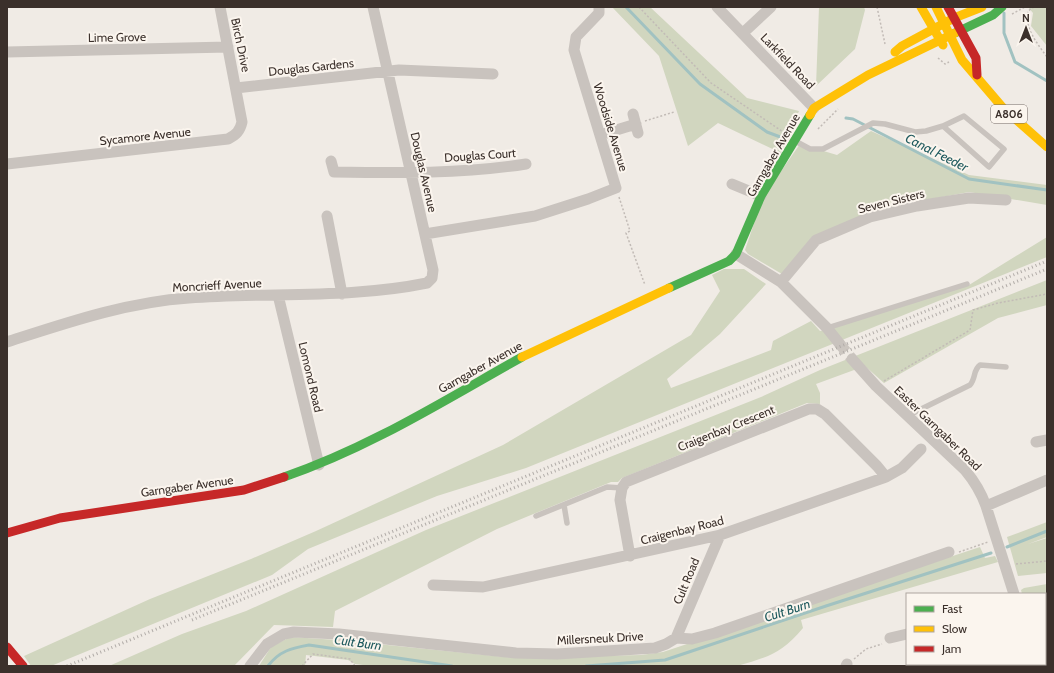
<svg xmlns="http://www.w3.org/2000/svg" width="1054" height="673" font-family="Cabin,sans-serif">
  <rect width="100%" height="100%" fill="#f0ebe5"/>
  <!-- green -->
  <path fill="#d1d6bf" d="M612 7H650L747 98 799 111 781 153 718 123 688 146 659 56Z
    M819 7H864L865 10 855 49 816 86Z
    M1028 7H1047V46L1031 26 1033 13Z
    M871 131 969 175 1047 185V205L969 192 916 202 812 237 782 274 748 254 745 250 763 197 800 144 837 155Z
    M1047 237V257L842 340 830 328 969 285Z
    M724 269H744L766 284 720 334 667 379 671 388 771 350 773 341 811 321 820 331 824 330 835 343 526 468 437 496 308 549 272 575 51 666H31L24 656 150 599 251 559 316 531 503 445 691 335 720 291 712 275Z
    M1047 280V305L998 318 884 383 865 366 816 384 820 393V404L807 403 637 472 622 478 618 482H611L497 529 335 611 333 627 274 625 234 666H109L182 634 246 611 426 530 761 397 820 370Z
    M1047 522V537L1028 544 1047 538V573L1018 576 1007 537Z
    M980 547 985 558 995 556 998 562 801 620 803 628C781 654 768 657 737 666H371L355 664 348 660 306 655 305 666H259L271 647 290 637 338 640 515 658 641 655 663 652Z
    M1047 584V635H1045V594H1022L1021 590 1024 588Z"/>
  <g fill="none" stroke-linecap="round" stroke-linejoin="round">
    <!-- stream -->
    <path stroke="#a1c2c1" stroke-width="3" d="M626 7 700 84 767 132 783 138
      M1004 13V33L1015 62 1047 81
      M846 118 853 119 969 179 1047 190
      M1007 547 1047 531
      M268 666C279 651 292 648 309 645L452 666
      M586 666 665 660 826 606 991 553"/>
    <!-- street-tunnel -->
    <path stroke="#ccc6c0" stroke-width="11" stroke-dasharray="11 5.5" stroke-linecap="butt" d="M839 343 852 359"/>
    <!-- path -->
    <path stroke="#c2bbb6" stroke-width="1.5" stroke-dasharray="2 2" stroke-linecap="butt" d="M639 7 711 83 786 134
      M877 7 885 44
      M1034 7 1028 11C1024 28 1037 43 1047 57
      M1012 14 1025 7
      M938 58 945 64 949 62
      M645 121 674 112
      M818 129 838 109
      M619 197 630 231 626 233 645 285
      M884 381 970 330 973 310 998 303 1047 294
      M959 552 988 542
      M1016 564 1047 561
      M854 659 866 649 882 644
      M302 666 313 654 350 659 355 666"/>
    <!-- lane -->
    <path stroke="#c9c3be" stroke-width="5.5" d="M964 116 1004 149 989 167 943 126Z
      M797 142 810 149H823L873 123 885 124 915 132 926 131 943 126
      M827 328 967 284
      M907 416 970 385C976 378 973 370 980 365L1006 367
      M564 505 567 523
      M536 516 607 487 622 488"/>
    <!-- street -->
    <path stroke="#c9c3be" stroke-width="11" d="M717 7 814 108
      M743 33 771 7
      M7 52 228 47
      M236 88 399 70 493 74
      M633 114 638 133
      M600 135 636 124
      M331 161 334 172C398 173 463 174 526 164
      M7 164 228 139C236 135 240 131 242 122L220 7
      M732 184 761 196
      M327 216 342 294
      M425 234 535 216 588 199 616 188 574 50 576 37 599 13V7
      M736 254 781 282 827 328 839 343
      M781 282 816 240 870 217 917 206 969 198 1006 200
      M278 295 319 465
      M7 342C66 323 127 302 189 298 268 292 349 299 427 283L432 278 433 270 373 7
      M852 359 876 386 965 470C975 482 981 492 986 506L1014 594
      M1036 442 1047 440
      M986 506 1047 480
      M630 556 620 500 622 488 626 482 809 409H817L825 414 877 466 886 477
      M433 585 483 587 720 535 886 477 902 468 921 449
      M676 638 720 535
      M890 638 907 634
      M965 664V666
      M1031 664V666
      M250 666 267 644 284 634 294 632 339 634 516 653 557 654 655 648 666 644 676 638 692 639 715 633 949 552
      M846 666 847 664"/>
    <!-- fast -->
    <path stroke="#4caf50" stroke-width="9" d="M955 33 993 15 1002 7
      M669 288 729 261 736 254 761 196 810 115
      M284 477C369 448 445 400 522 357"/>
    <!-- slow -->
    <path stroke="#ffc107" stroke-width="9" d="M921 7 943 45
      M936 7 962 60 1003 108 1047 147
      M895 52 902 46 954 18 982 7
      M810 115 814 108 868 75 955 33
      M522 357 669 288"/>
    <!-- jam -->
    <path stroke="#c62828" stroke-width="9" d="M948 7 976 58 977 75
      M7 533 60 518 244 490 284 477
      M7 647 23 666"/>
    <!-- rail -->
    <path stroke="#b1aca8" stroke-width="3" stroke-dasharray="1 3" stroke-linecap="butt" d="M192 620 1047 269
      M67 666 1047 261"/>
  </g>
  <g text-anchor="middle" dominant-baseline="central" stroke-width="4" stroke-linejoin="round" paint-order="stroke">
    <!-- shield labels -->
    <rect fill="#fbf5ee" stroke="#756b66" stroke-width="1" x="991" y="105" width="36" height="18" rx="3"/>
    <g font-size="11" font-weight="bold" fill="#3b302b">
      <text x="1009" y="114">A806</text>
    </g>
    <!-- street labels -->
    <g font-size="12" fill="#3b302b" stroke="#fbf5ee">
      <text transform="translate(117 37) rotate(-1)">Lime Grove</text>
      <text transform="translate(241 45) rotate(78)">Birch Drive</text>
      <text transform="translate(788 61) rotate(46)">Larkfield Road</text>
      <text transform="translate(311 67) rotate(-6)">Douglas Gardens</text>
      <text transform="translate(611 127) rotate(73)">Woodside Avenue</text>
      <text transform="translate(145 136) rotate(-6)">Sycamore Avenue</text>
      <text transform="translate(480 155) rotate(-4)">Douglas Court</text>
      <text transform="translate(773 155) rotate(-60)">Garngaber Avenue</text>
      <text transform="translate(424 172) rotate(77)">Douglas Avenue</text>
      <text transform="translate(891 201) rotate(-14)">Seven Sisters</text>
      <text transform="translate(217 285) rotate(-3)">Moncrieff Avenue</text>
      <text transform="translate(480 367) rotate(-29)">Garngaber Avenue</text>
      <text transform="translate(311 377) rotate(77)">Lomond Road</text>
      <text transform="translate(726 428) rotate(-22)">Craigenbay Crescent</text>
      <text transform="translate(938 428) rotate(44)">Easter Garngaber Road</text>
      <text transform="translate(187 486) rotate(-8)">Garngaber Avenue</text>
      <text transform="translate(682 530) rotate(-14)">Craigenbay Road</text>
      <text transform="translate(686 581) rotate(-67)">Cult Road</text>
      <text transform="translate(600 638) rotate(-3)">Millersneuk Drive</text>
    </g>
    <!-- water labels -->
    <g font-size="13" font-style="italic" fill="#1f5a5e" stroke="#fbf5ee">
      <text transform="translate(937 152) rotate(27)">Canal Feeder</text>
      <text transform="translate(787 610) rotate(-18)">Cult Burn</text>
      <text transform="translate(358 642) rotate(8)">Cult Burn</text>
    </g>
  </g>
  <!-- border -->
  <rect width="1054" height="673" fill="none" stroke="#3b302b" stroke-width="16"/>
  <!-- legend -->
  <rect x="906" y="593" width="140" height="72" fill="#fbf5ee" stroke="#aea6a0"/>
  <rect x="914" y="606" width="20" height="6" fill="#4caf50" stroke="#aea6a0"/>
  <text x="942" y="613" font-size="12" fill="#3b302b">Fast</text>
  <rect x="914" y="626" width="20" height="6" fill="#ffc107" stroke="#aea6a0"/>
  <text x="942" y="633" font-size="12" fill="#3b302b">Slow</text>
  <rect x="914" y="646" width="20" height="6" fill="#c62828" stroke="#aea6a0"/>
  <text x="942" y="653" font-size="12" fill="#3b302b">Jam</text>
  <!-- north arrow -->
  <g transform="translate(1026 28)" stroke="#fbf5ee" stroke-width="3" paint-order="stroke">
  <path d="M0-3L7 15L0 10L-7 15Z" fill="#3b302b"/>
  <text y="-6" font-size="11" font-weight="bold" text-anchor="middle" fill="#3b302b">N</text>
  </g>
</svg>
